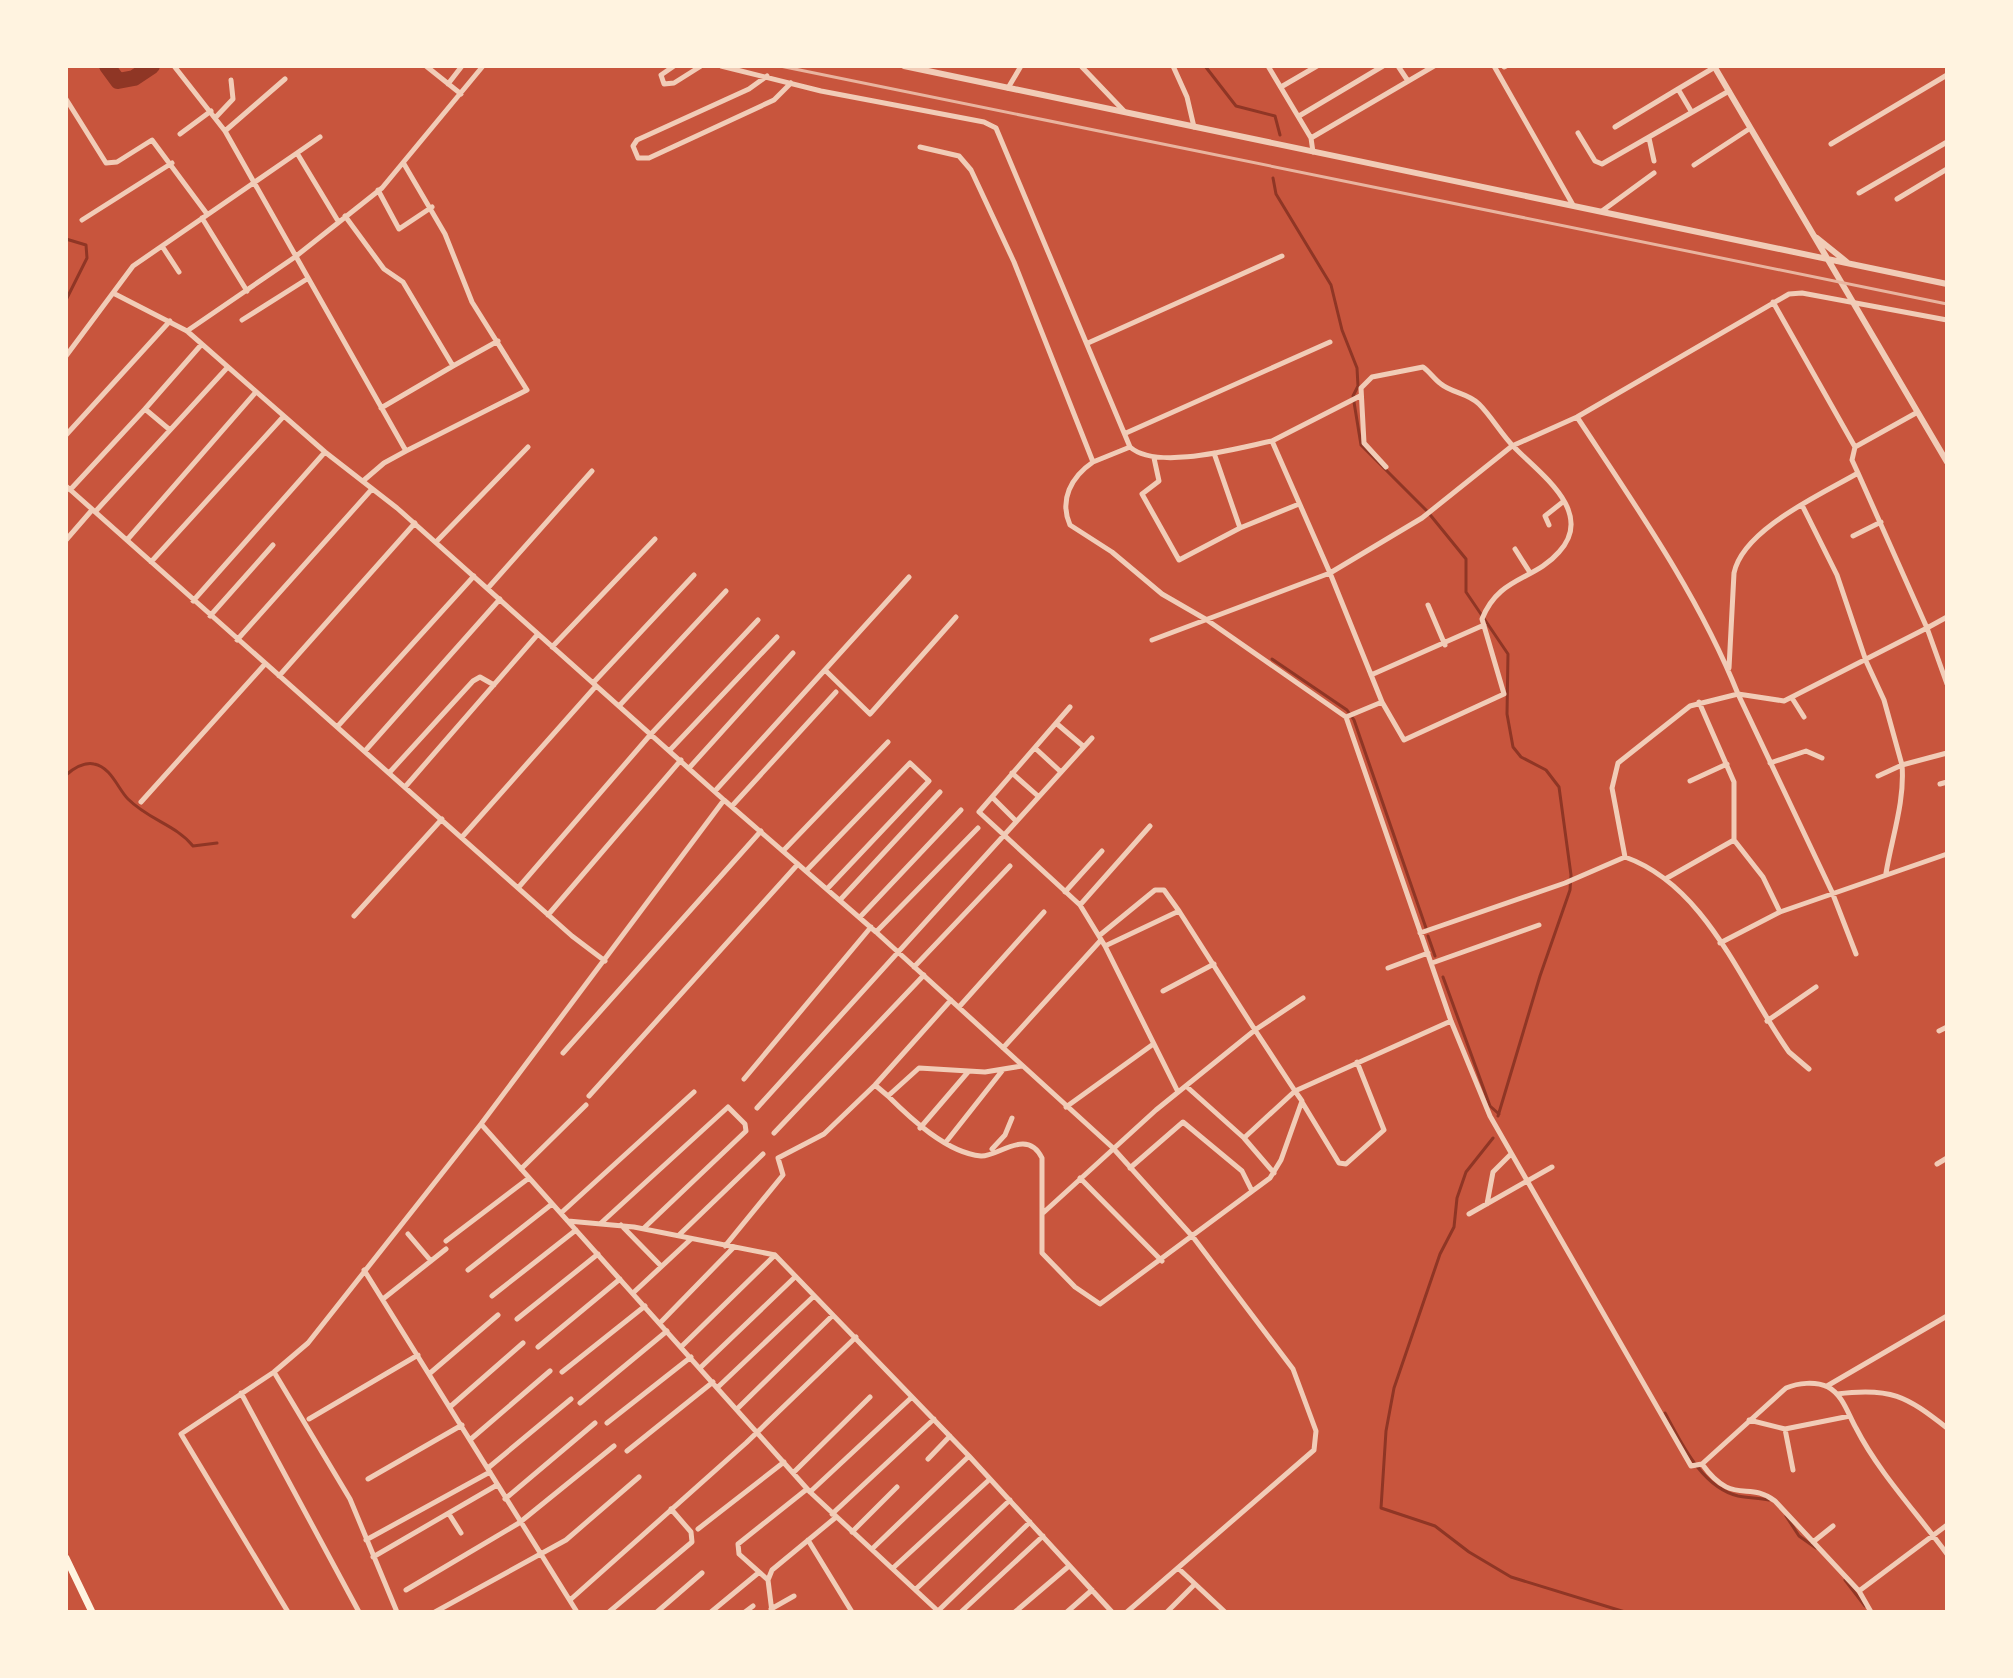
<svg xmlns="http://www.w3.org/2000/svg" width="2013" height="1678" font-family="Lato,sans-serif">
  <rect width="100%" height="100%" fill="#c8553d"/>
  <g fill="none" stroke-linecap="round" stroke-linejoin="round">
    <!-- stream -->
    <path stroke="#8f3625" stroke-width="3" d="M1205 66 1236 106 1275 116 1280 135
      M1273 178 1276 194 1331 285 1342 330 1357 368 1358 386 1353 396 1361 445 1427 511 1466 559V592L1508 654 1507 714 1513 747 1521 757 1546 770 1559 787 1571 875 1570 890 1540 976 1498 1116
      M66 239 86 245 87 258 66 300
      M1272 659 1347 710 1354 720 1426 928
      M66 775C73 769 84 762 94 764 111 767 118 789 128 799 149 820 176 825 193 846L217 843
      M1428 936 1435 956
      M1443 977 1490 1106 1499 1114
      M1493 1138 1466 1172 1457 1198 1454 1227 1440 1254 1394 1388 1386 1431 1381 1508 1435 1526 1469 1552 1511 1577 1625 1612
      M1665 1413C1681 1442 1701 1487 1738 1496 1748 1498 1759 1498 1769 1500
      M1786 1516 1799 1536 1816 1548
      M1845 1580 1865 1606"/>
    <!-- river -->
    <path stroke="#8f3625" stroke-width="16" d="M107 66 118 81 134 78 152 66"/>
    <!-- minor -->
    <path stroke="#f1ccb7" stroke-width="5" d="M174 66 225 131 406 451 384 463 363 481
      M426 66 461 94
      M674 66 661 75 664 84 674 83 701 66
      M721 66 821 91 984 122 996 128 1130 447C1157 471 1238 448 1272 441L1330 573 1152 640
      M1081 66 1124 111
      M1173 66 1187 97 1194 127
      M1268 66 1311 138 1313 152
      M1398 66 1408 81
      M1494 66 1573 205
      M1504 67 1506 66
      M767 76 749 89 637 140 633 146 638 158H649L774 100 791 83
      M448 84 462 66
      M1281 87 1317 66
      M1008 88 1021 66
      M66 99 106 163 117 162 152 140 207 214
      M1691 111 1678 89 1715 67
      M1299 116 1383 66
      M216 117 233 99 231 80
      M1615 127 1678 89
      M225 131 285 79
      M1578 133 1595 161 1602 164 1729 91
      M180 134 211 111
      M1311 138 1434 66
      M1649 138 1654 161
      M1831 144 1947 75
      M920 147 959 156 971 170 1014 262 1093 462C1071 477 1059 500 1070 525L1112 552 1162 594 1207 620 1346 717 1451 1021 1490 1116 1691 1466 1702 1464 1786 1388C1798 1383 1815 1381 1828 1387 1843 1395 1848 1414 1856 1428 1879 1473 1917 1513 1947 1554
      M297 153 320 137
      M404 164 445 234 472 302 527 390 406 451
      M1694 165 1749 129
      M378 190 399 229 432 207
      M1859 193 1947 142
      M1897 199 1947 169
      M1602 211 1654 173
      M345 216 384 269 403 282 453 366 381 408
      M202 218 247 291
      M82 220 172 163
      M162 246 179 272
      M115 294 187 331 325 452 397 508 724 800 481 1124 308 1343 274 1372 181 1434 288 1612
      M1773 302 1855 447
      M242 320 307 279
      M187 331 295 257 382 188 483 66
      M1088 343 1282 256
      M66 356 133 266 297 153 338 221
      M453 366 498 341
      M1577 417C1635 505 1699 596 1738 694L1690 706 1618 763 1612 788 1625 857
      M170 430 145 409 201 345
      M1126 433 1330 342
      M66 435 170 321
      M1272 441 1360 396
      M1214 453 1240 528
      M1154 458 1159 481 1142 494 1179 560 1240 528 1299 504
      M1093 462 1130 447
      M1858 473 1852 460 1855 447 1916 413
      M66 486 572 936 605 961
      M70 490 145 409
      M1802 505 1837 575 1866 661 1884 700 1902 765 1878 776
      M95 512 226 369
      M1549 525 1545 516 1564 501
      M1853 536 1881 522
      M66 540 92 510
      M127 540 256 392
      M436 542 528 447
      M1515 549 1529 571
      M151 562 283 417
      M488 588 592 471
      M193 601 325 452
      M1428 605 1445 645
      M210 616 273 545
      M237 640 372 489
      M552 647 655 539
      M1729 668 1734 573C1743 529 1822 494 1858 473L1927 628 1947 617
      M825 670 870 714 956 617
      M1371 675 1484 625
      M279 676 415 523
      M593 683 694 575
      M1792 698 1804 717
      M1382 702 1404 740 1504 694 1482 619C1499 576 1534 581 1559 552 1596 512 1539 473 1514 447 1501 434 1492 417 1479 404 1468 393 1452 393 1441 384 1434 379 1430 372 1423 367L1372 377 1361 388 1364 443 1386 467
      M1699 702 1734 782V840L1763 877 1780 912
      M619 706 726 591
      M1070 707 979 812 1080 905 1105 946
      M1346 717 1382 702 1330 573 1422 518 1512 446 1577 417 1789 294 1802 293 1947 320
      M1056 723 1083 746
      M337 727 474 576
      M1035 748 1061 772
      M670 750 777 637
      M365 751 500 599
      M1770 763 1806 751 1822 758
      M690 767 793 653
      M389 773 473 681 480 677 494 685
      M1012 773 1038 796
      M1690 781 1727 764
      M1940 784 1947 782
      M405 787 538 634
      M715 791 909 577
      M992 797 1015 820
      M724 800 876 932 1112 1147 1193 1237 1293 1369 1316 1431 1314 1450 1127 1612
      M141 802 265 664
      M732 806 836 692
      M462 837 596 686
      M783 851 888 742
      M806 871 910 763 929 781 827 889
      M1886 873C1892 837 1905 801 1902 765L1947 753
      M1667 878 1734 840
      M518 888 651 734 758 620
      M1065 892 1102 851
      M840 900 940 792
      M1080 905 1150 826
      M548 915 681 760
      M354 916 442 819
      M860 917 961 810
      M876 932 978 828
      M1420 933 1565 883 1625 857C1707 886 1742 986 1789 1052L1809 1069
      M1100 935 1155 890H1164L1179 911
      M1720 943 1780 912 1947 854
      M1856 954 1832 892 1738 694 1784 701 1927 628 1947 684
      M1432 963 1539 925
      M914 967 1010 866
      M1388 968 1428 953
      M1163 991 1214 964
      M959 1007 1044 912
      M1767 1021 1816 987
      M1939 1031 1947 1027
      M1003 1048 1101 940
      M563 1053 761 831
      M744 1079 871 927
      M875 1085 888 1096 919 1068 985 1072 1022 1066
      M1186 1086 1244 1138 1274 1173
      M1178 1092 1105 946 1179 911 1255 1030 1303 998
      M589 1096 798 864
      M888 1096C910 1118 947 1153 981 1156 998 1157 1027 1127 1042 1158V1253L1075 1287 1100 1304 1270 1178 1281 1160 1302 1101 1295 1091 1451 1021
      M1302 1102 1339 1163 1346 1164 1384 1130 1357 1062
      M1066 1107 1152 1045
      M757 1108 1092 738
      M481 1124 810 1492 939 1612
      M920 1128 968 1072
      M774 1133 924 975
      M946 1142 1002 1071
      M992 1149 1005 1135 1012 1118
      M1937 1164 1947 1158
      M1130 1168 1183 1122 1242 1171 1252 1191
      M521 1169 586 1105
      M1080 1178 1162 1261
      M1487 1204 1493 1172 1511 1154
      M561 1213 694 1092
      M1043 1213 1156 1110 1255 1030 1295 1091 1244 1138
      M1469 1214 1552 1167
      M568 1221 634 1227 775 1255 969 1456 1112 1612
      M601 1223 728 1107 745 1124 746 1131 644 1228
      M621 1225 661 1266
      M408 1234 431 1261
      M679 1235 763 1154
      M446 1241 529 1178
      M725 1246 783 1175 778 1158 824 1134 875 1085 951 1000
      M364 1270 577 1612
      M468 1270 552 1204
      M633 1293 691 1239
      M492 1296 576 1230
      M383 1299 446 1249
      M517 1319 598 1254
      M660 1323 734 1247
      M538 1347 620 1279
      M681 1347 775 1255
      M700 1368 795 1277
      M274 1372 350 1499 397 1612
      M562 1372 645 1306
      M429 1374 498 1315
      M1827 1386 1947 1316
      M718 1387 814 1296
      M241 1393 359 1612
      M1837 1394C1891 1387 1906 1396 1947 1428
      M580 1403 667 1331
      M451 1406 523 1343
      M737 1409 833 1315
      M309 1419 418 1355
      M1749 1420 1785 1429 1850 1416
      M607 1423 691 1357
      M1785 1429 1793 1470
      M471 1439 550 1371
      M627 1451 713 1382
      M928 1459 950 1436
      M1702 1464C1733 1507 1748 1480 1775 1501L1859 1591 1871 1612
      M488 1468 571 1399
      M793 1473 870 1397
      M368 1479 462 1425
      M810 1492 912 1397
      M505 1499 595 1423
      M449 1514 461 1533
      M832 1514 934 1419
      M698 1529 784 1462
      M852 1532 897 1487
      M366 1540 490 1472
      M808 1540 852 1612
      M1813 1542 1833 1526
      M872 1549 969 1456
      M373 1557 497 1485
      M893 1568 990 1479
      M1178 1568 1225 1612
      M768 1580 739 1554 738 1544 807 1489
      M916 1589 1010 1500
      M406 1590 519 1523 614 1446
      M1859 1591 1947 1525
      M570 1600 746 1443 856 1337
      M771 1609 794 1596
      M938 1611 1030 1522
      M435 1612 566 1540 639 1477
      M609 1612 692 1542 691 1532 671 1509
      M657 1612 702 1573
      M711 1612 757 1574
      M745 1612 753 1606
      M772 1612 768 1580 772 1570 835 1518
      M961 1612 1043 1536
      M1015 1612 1069 1566
      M1067 1612 1092 1590
      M1167 1612 1195 1584"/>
    <!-- tertiary -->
    <path stroke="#f1ccb7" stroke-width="6" d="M904 66 1947 284
      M1714 66 1947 462
      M1817 238 1848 263"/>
    <!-- primary -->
    <path stroke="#fff3e0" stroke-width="7" d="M66 1558 92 1612"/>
    <!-- rail -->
    <path stroke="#e9b49f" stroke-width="3" d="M780 66 1947 304"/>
  </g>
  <!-- border -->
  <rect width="2013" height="1678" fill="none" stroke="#fff3e0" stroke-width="136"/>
</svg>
